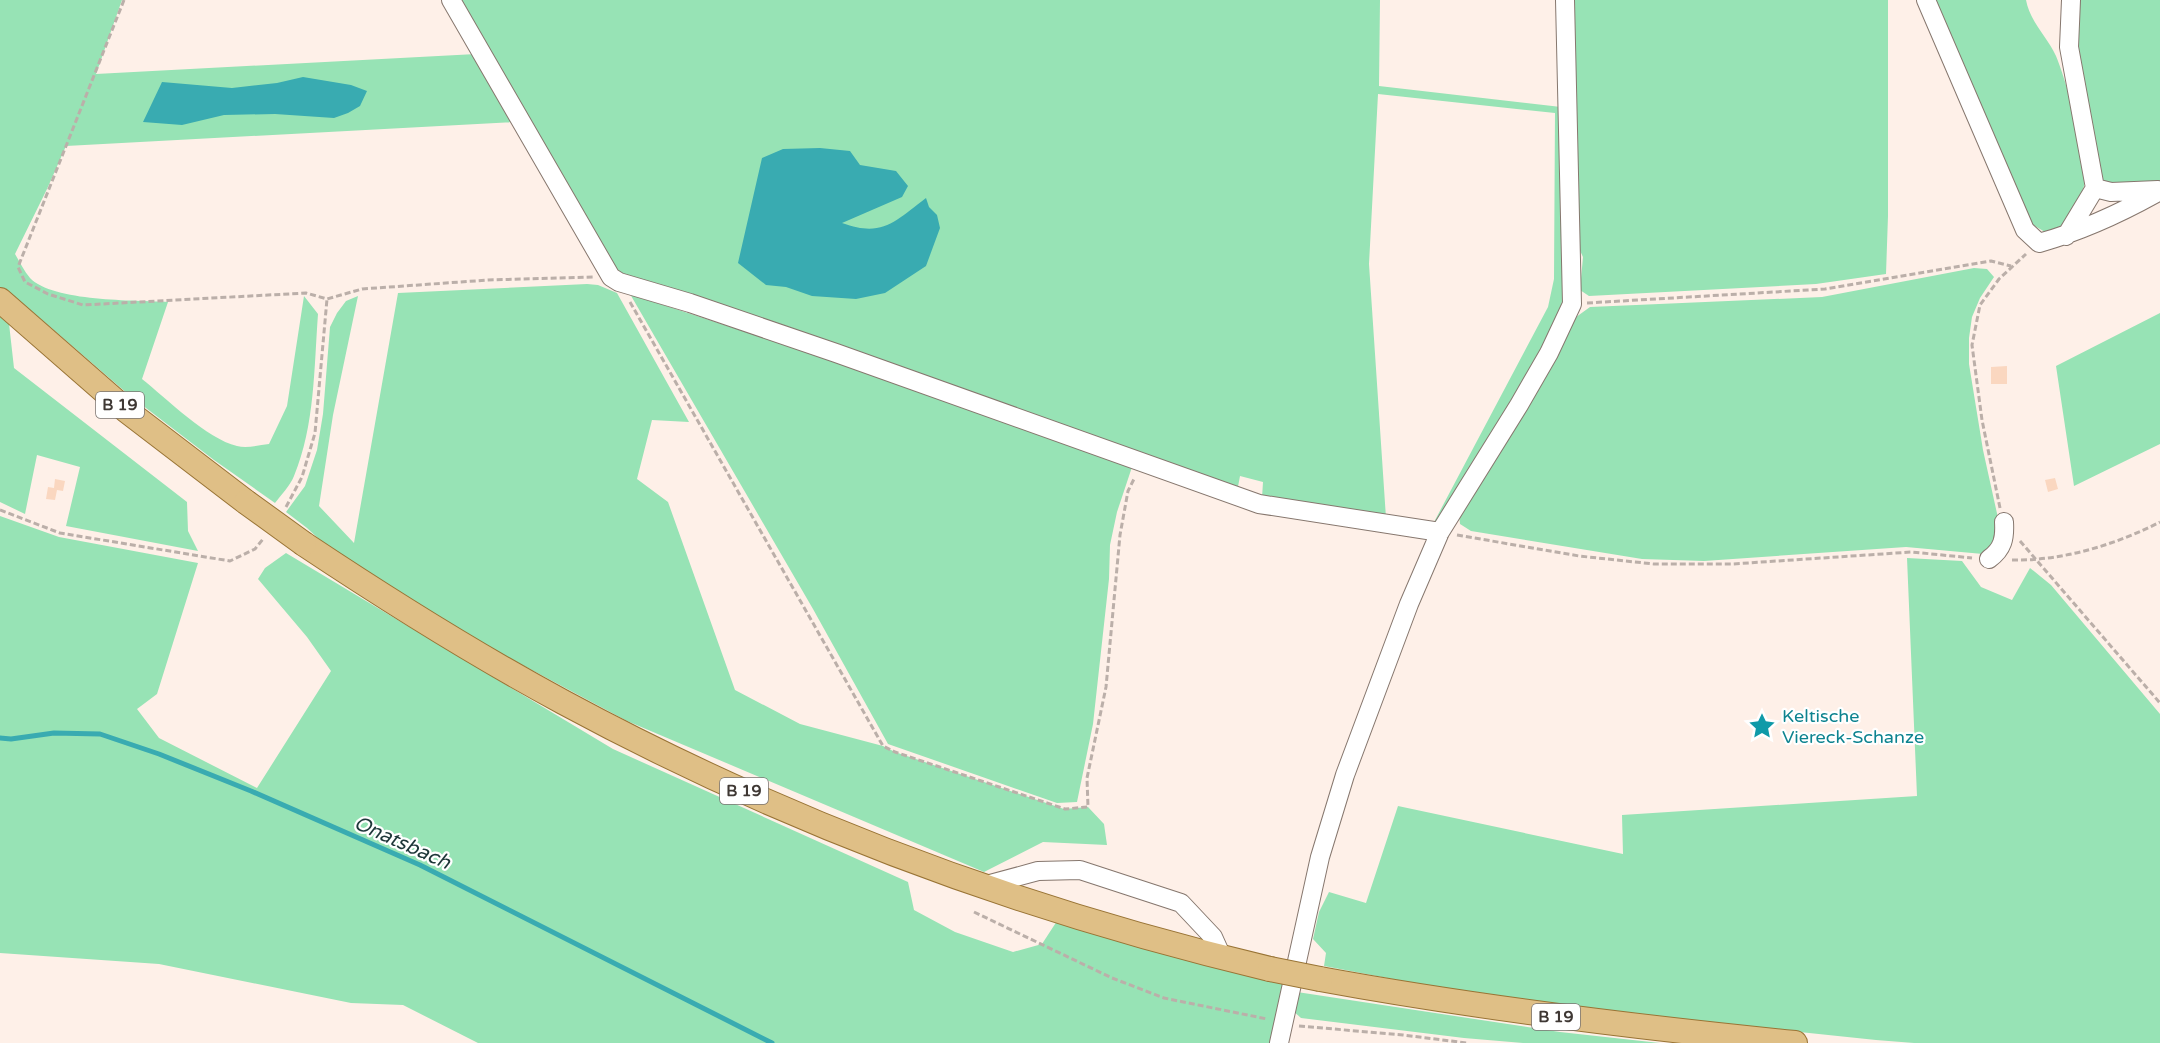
<svg xmlns="http://www.w3.org/2000/svg" width="2160" height="1043" font-family="'Varela Round',sans-serif">
  <rect width="100%" height="100%" fill="#fef0e8"/>
  <!-- green -->
  <path fill="#97e3b5" d="M0 0H122L96 74 476 54 514 122 66 146 47 189 15 254C20 262 24 271 30 278 53 302 135 300 168 302L142 379C166 398 207 439 237 446 247 449 258 445 269 444L287 406 304 296 318 314C314 367 315 426 294 476 290 486 281 495 275 503L214 460 129 395 5 288 14 368 187 502 188 531 198 551 66 526 80 467 37 455 25 514 0 502Z
    M456 0H1380L1379 86 1561 107 1565 288 1558 319 1444 517 1433 524 1548 307 1554 279 1555 113 1378 94 1369 264 1386 518 1262 498 1263 482 1240 476 1237 492 617 276Z
    M1572 0H1888V216L1886 274 1816 284 1589 296 1580 290 1583 257 1576 242Z
    M1931 0H2026C2030 22 2047 36 2056 56 2066 80 2090 162 2084 186 2080 199 2069 213 2063 226L2045 232 2025 220Z
    M2076 0H2160V181L2118 187 2103 181 2077 78Z
    M1974 268 1987 269 1994 277 1980 298 1972 317 1969 338V364L1983 450 1998 518V540L1983 554 1906 547 1704 561 1642 559 1471 531 1460 524 1459 513 1572 320 1590 307 1822 297Z
    M587 284 598 285 617 293 689 422 652 420 637 479 668 502 735 690 800 724 883 746 895 752 1064 809 1088 807 1104 824 1107 845 1043 842 984 872 627 721 487 646 387 586 320 540 307 528 286 512 305 486 317 450 323 414 330 327 337 313 346 301 358 296 333 415 319 506 354 543 398 293Z
    M630 294 959 402 1133 464 1117 512 1110 545 1109 579 1093 724 1077 802 1057 803 888 744 813 609Z
    M2160 313V444L2074 486 2056 366Z
    M0 516 59 537 198 563 157 694 137 709 159 738 257 788 331 671 307 637 258 579 265 568 286 553 613 749 908 882 914 910 955 932 1013 952 1042 944 1057 921 1219 969 1289 984 1271 1043H478L403 1005 351 1003 159 964 0 953Z
    M1907 558 1962 561 1981 587 2012 600 2030 568 2051 585 2160 714V1043H1914L1876 1040 1638 1015 1461 992 1324 966 1326 953 1313 939 1319 912 1329 892 1366 903 1398 806 1623 854 1622 815 1917 796Z
    M1297 992 1560 1032 1660 1043H1523L1464 1038 1301 1018 1292 1010Z"/>
  <!-- water -->
  <path fill="#39abb1" d="M303 77 351 85 367 91 360 106 348 113 334 118 275 114 224 115 182 125 143 122 162 82 232 88 277 83Z
    M820 148 850 151 860 165 896 171 908 186 902 197 842 223C883 238 895 221 926 198L929 207 937 215 940 228 926 266 885 293 856 299 812 296 786 287 766 285 738 263 762 158 783 149Z"/>
  <g fill="none" stroke-linecap="round" stroke-linejoin="round">
    <!-- stream -->
    <path stroke="#39abb1" stroke-width="5" d="M0 738 11 739 54 733 100 734 159 754 251 791 420 865 772 1043"/>
  </g>
  <!-- building -->
  <path fill="#fad7c0" d="M2007 366V384H1991V367Z
    M2055 478 2058 489 2048 492 2045 480Z
    M55 479 65 481 63 491 57 490 55 500 46 499 48 487 54 488Z"/>
  <g fill="none" stroke-linecap="round" stroke-linejoin="round">
    <defs>
      <path id="minor" d="M451 0 611 277 619 282 690 303 836 353 1259 504 1440 532
        M1926 0 2025 230 2039 243C2082 231 2121 213 2160 191
        M2095 188 2111 192 2158 190
        M2066 236 2095 188 2069 47 2071 0
        M1989 559C2003 549 2005 538 2004 522
        M983 886 1038 871 1080 870 1181 903 1213 937 1222 957
        M1279 1043 1320 857 1345 775 1409 604 1440 532 1519 405 1549 353 1572 304 1565 0"/>
      <path id="major" d="M0 300 127 411 246 502
        M304 544C388 600 474 654 563 702 785 822 1025 911 1270 969
        M1320 979C1477 1008 1635 1027 1795 1043"/>
    </defs>
    <!-- minor casing -->
    <use href="#minor" stroke="#86776e" stroke-width="20"/>
    <!-- major casing -->
    <use href="#major" stroke="#997435" stroke-width="26"/>
    <!-- path -->
    <path stroke="#bbafa9" stroke-width="3" stroke-dasharray="6 3" stroke-linecap="butt" d="M124 0 18 267 25 282 48 294 83 305 306 293 327 299 362 289 488 280 594 277
      M630 302 883 746 895 752 1065 809 1088 807 1087 778 1106 687 1120 535 1128 491 1135 477
      M1587 303 1825 289 1991 261 2011 266
      M286 507 302 477 315 433 327 299
      M2000 508 1982 420 1972 345 1980 305 1999 279 2026 254
      M0 510 60 533 230 561 255 549 263 539
      M1457 535 1579 556 1654 564H1732L1912 552 1972 558
      M2020 541 2160 703
      M2012 560C2062 561 2115 545 2160 522
      M974 912 1112 978 1164 998 1267 1019
      M1299 1026 1403 1035 1467 1043"/>
    <!-- minor -->
    <use href="#minor" stroke="#fff" stroke-width="18"/>
    <!-- major -->
    <use href="#major" stroke="#dfbf86" stroke-width="24"/>
    <defs>
      <path id="major-bridge" d="M246 502 304 544
        M1270 969 1320 979"/>
    </defs>
    <!-- major-bridge casing -->
    <use href="#major-bridge" stroke="#997435" stroke-width="26" stroke-linecap="butt"/>
    <!-- major-bridge -->
    <use href="#major-bridge" stroke="#dfbf86" stroke-width="24"/>
  </g>
  <!-- icons -->
  <defs>
    <symbol id="sight-bare" viewBox="-9 -9 18 18"><path d="M0-6L1.8-2.2L6-1.7L2.9 1.2L3.7 5.4L0 3.3L-3.7 5.4L-2.9 1.2L-6-1.7L-1.8-2.2Z" fill="#0f9aa8" stroke="#fff" stroke-width="2.5" paint-order="stroke"/></symbol>
  </defs>
  <g fill-rule="evenodd">
    <use href="#sight-bare" x="1743" y="707" width="38" height="38"/>
  </g>
  <g text-anchor="middle" dominant-baseline="central" stroke-width="4.5" stroke-linejoin="round" paint-order="stroke">
    <!-- shield labels -->
    <g fill="#fff" stroke="#797471" stroke-width="1.5">
      <rect x="96" y="392" width="48" height="26" rx="4.5"/>
      <rect x="720" y="778" width="48" height="26" rx="4.5"/>
      <rect x="1532" y="1004" width="48" height="26" rx="4.5"/>
    </g>
    <g font-size="16" font-weight="bold" fill="#3f3834">
      <text x="120" y="405">B 19</text>
      <text x="744" y="791">B 19</text>
      <text x="1556" y="1017">B 19</text>
    </g>
    <!-- culture labels -->
    <g font-size="18" fill="#0d838f" stroke="#fff" text-anchor="start">
      <text x="1782" y="716">Keltische<tspan x="1782" dy="21">Viereck-Schanze</tspan></text>
    </g>
    <!-- water labels -->
    <g font-size="20" font-style="italic" fill="#1e3739" stroke="#fff">
      <text transform="translate(402 843) rotate(24)">Onatsbach</text>
    </g>
  </g>
</svg>
